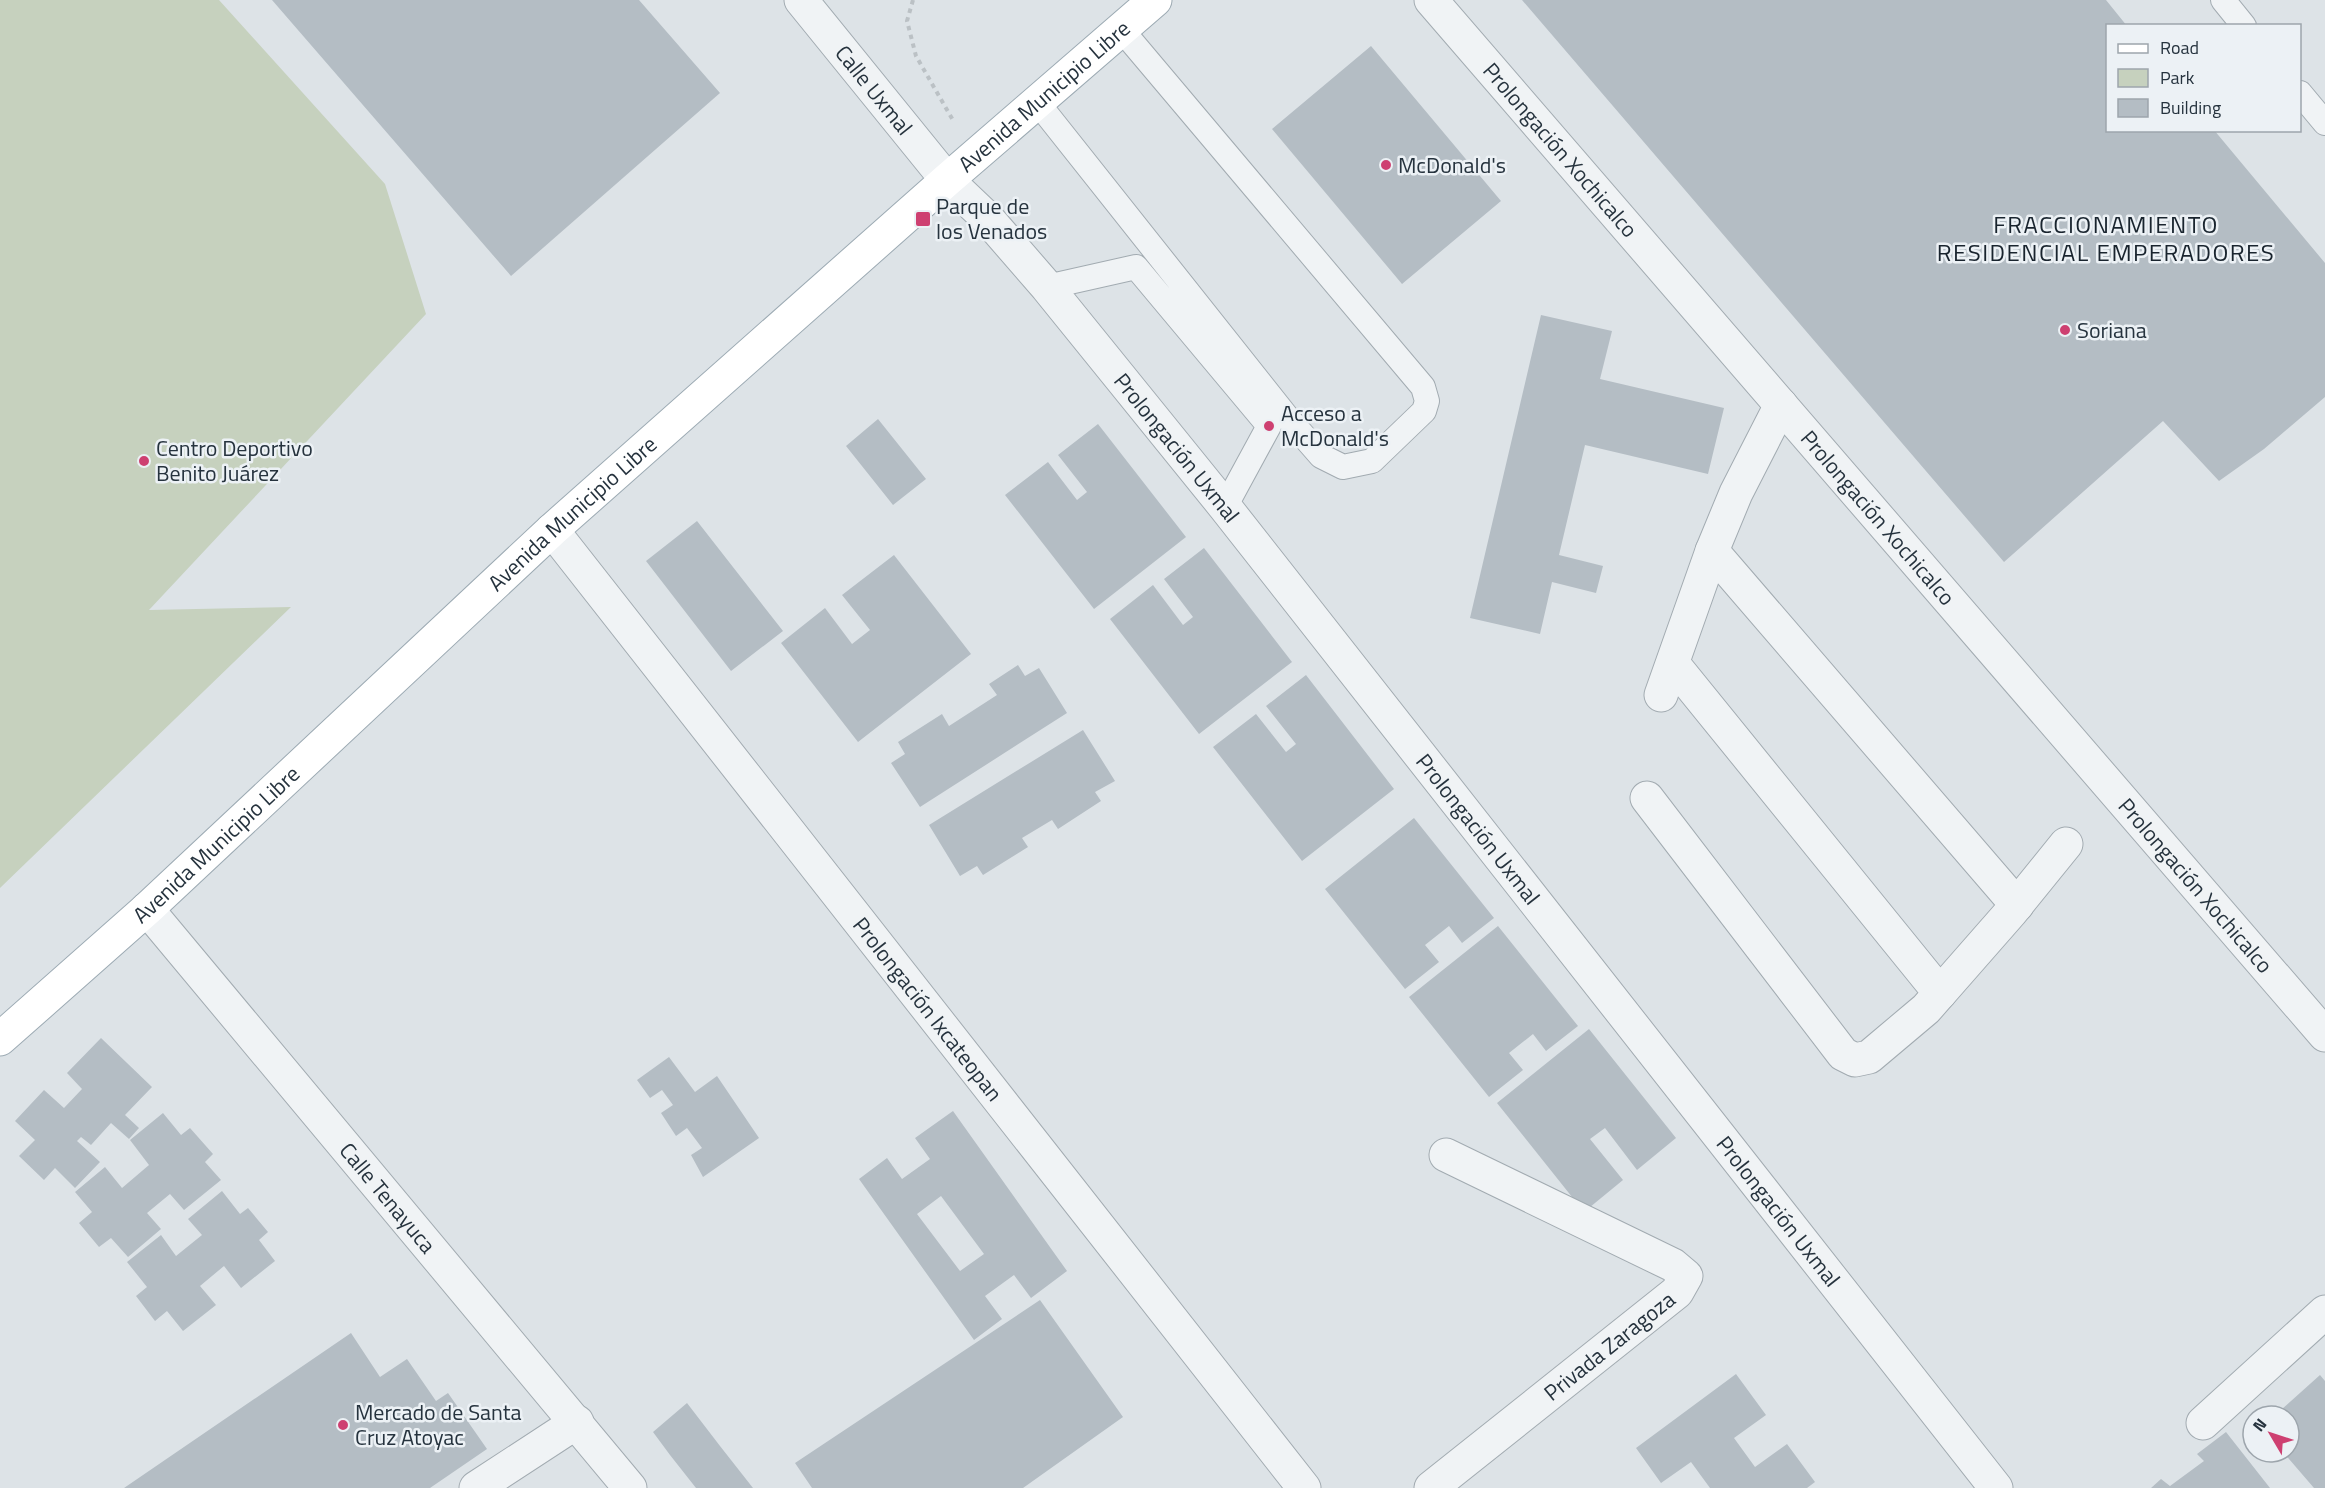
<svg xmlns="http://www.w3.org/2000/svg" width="2325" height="1488" font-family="'Titillium Web',sans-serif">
  <rect width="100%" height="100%" fill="#dde3e7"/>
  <!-- green -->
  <path fill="#c6d1be" d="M0 0H219L385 184 426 314 149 610 291 607 0 888Z"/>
  <!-- building -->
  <path fill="#b4bdc4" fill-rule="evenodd" d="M272 0H639L720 93 511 276Z
    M1522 0H2106L2127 26H2108V130H2214L2325 263V397L2264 449 2219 481 2163 421 2004 562Z
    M1371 46 1501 201 1402 284 1272 129Z
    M1541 315 1612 331 1600 379 1724 408 1708 474 1585 445 1559 555 1603 566 1596 593 1552 582 1540 634 1470 618Z
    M878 419 926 479 893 505 846 446Z
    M1098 424 1186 537 1094 609 1005 495 1048 462 1077 500 1087 492 1058 455Z
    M697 521 783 631 731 671 646 561Z
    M1204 548 1292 662 1199 734 1110 619 1153 585 1183 625 1193 617 1164 579Z
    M894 555 971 654 858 742 781 643 825 608 852 644 870 630 842 595Z
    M1018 665 1025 676 1039 668 1067 713 920 807 891 763 905 754 898 742 942 714 949 726 997 695 989 684Z
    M1306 675 1394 789 1302 861 1213 747 1256 714 1286 752 1296 744 1266 706Z
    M1083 730 1115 781 1095 792 1101 801 1058 829 1052 820 1022 838 1028 847 983 875 977 866 960 876 929 825Z
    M1414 818 1494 918 1462 943 1449 926 1425 945 1439 962 1405 989 1325 889Z
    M1498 926 1578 1026 1546 1051 1533 1034 1509 1053 1523 1070 1489 1097 1409 997Z
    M1589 1029 1676 1138 1637 1170 1605 1128 1590 1139 1623 1180 1584 1212 1497 1103Z
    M101 1038 152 1087 125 1115 139 1128 129 1139 111 1123 91 1145 81 1137 77 1141 100 1162 75 1188 55 1168 44 1180 19 1156 35 1140 15 1121 44 1090 64 1108 82 1089 67 1073Z
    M669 1057 695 1092 717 1076 759 1138 703 1177 691 1155 702 1148 687 1128 676 1136 661 1113 673 1105 662 1090 650 1098 637 1080Z
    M953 1111 1067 1271 1031 1298 1014 1275 985 1296 1002 1319 974 1340 859 1179 887 1158 902 1179 930 1159 915 1138ZM941 1196 984 1254 960 1271 917 1214Z
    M163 1113 181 1135 190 1128 213 1154 205 1162 221 1180 184 1210 170 1194 147 1213 161 1229 128 1257 111 1238 99 1247 79 1223 92 1212 75 1192 105 1167 122 1188 149 1165 130 1140Z
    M222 1191 240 1214 248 1208 268 1232 259 1240 275 1261 241 1288 224 1266 200 1286 216 1305 183 1331 167 1311 155 1321 136 1296 147 1287 127 1262 161 1235 176 1256 202 1235 188 1219Z
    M1040 1300 1123 1417 1023 1488H812L795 1463Z
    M351 1333 380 1377 407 1359 436 1401 448 1393 487 1449 430 1488H124Z
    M1736 1374 1766 1415 1734 1438 1755 1467 1787 1444 1815 1482 1807 1488H1710L1691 1462 1661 1483 1636 1448Z
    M2320 1375 2325 1381V1488H2314L2283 1452H2289V1433L2297 1426 2282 1409Z
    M687 1403 720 1446 753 1488H696L670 1455 653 1432Z
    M2226 1432 2270 1488H2151L2161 1479 2170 1486 2204 1461 2197 1454Z"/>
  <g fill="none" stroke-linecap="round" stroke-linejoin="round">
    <defs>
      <path id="lane" d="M2223 0 2244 26
        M2300 93 2325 123
        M1037 102 1287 417 1321 456 1343 467 1372 461 1424 411 1427 401 1423 387 1121 29
        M1047 287 1136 267 1269 426 1225 507"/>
      <g id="street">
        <path id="s1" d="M801 0 947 180 988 219 1047 287 1225 507 1996 1488"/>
        <path id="s2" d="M1431 0 2325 1035"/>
        <path id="s3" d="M552 530 1304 1488"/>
        <path d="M1712 551 2017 905"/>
        <path d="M1661 695 1712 551 1736 493 1781 405"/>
        <path d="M1647 798 1843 1054 1855 1060 1869 1057 1926 1009 1940 993 1674 665"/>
        <path id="s4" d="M147 909 630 1488"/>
        <path d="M1940 993 2011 912 2066 844"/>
        <path d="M2203 1423 2325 1312"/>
        <path d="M476 1488 577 1422"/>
        <path id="s5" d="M1431 1488 1677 1292 1686 1276 1673 1265 1446 1155"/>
      </g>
      <g id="primary">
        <path id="s6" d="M0 1039 147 909 552 530 947 180 1155 0"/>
      </g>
    </defs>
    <!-- lane casing -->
    <use href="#lane" stroke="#a2abb1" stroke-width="26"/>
    <!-- street casing -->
    <use href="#street" stroke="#a2abb1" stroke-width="35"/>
    <!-- primary casing -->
    <use href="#primary" stroke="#9caab3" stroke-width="35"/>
    <!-- path -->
    <path stroke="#bbc1c5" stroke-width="4" stroke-dasharray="4.5 4.5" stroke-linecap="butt" d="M913 0 907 21 916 56 954 122"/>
    <!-- lane -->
    <use href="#lane" stroke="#f0f3f5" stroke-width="24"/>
    <!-- street -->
    <use href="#street" stroke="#f0f3f5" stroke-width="33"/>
    <!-- primary -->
    <use href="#primary" stroke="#fff" stroke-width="33"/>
  </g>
  <!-- markers -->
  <g fill="#ce4071" stroke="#ecf1f5" stroke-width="2">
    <circle cx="1386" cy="165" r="6"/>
    <rect x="915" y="211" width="16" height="16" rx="3"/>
    <circle cx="2065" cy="330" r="6"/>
    <circle cx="1269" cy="426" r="6"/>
    <circle cx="144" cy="461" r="6"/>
    <circle cx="343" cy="1425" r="6"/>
  </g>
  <g text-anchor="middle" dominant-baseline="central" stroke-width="5" stroke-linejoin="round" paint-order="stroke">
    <!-- street labels -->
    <g font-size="22" fill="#26333e" stroke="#ecf1f5">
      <text stroke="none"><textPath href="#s1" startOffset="116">Calle Uxmal</textPath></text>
      <text stroke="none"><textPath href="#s6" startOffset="1407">Avenida Municipio Libre</textPath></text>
      <text stroke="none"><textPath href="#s2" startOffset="198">Prolongación Xochicalco</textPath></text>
      <text stroke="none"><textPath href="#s1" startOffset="585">Prolongación Uxmal</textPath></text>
      <text stroke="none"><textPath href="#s6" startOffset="777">Avenida Municipio Libre</textPath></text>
      <text stroke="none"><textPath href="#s2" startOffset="684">Prolongación Xochicalco</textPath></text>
      <text stroke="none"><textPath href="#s1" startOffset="1071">Prolongación Uxmal</textPath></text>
      <text stroke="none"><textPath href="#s6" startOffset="291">Avenida Municipio Libre</textPath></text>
      <text stroke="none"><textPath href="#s2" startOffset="1170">Prolongación Xochicalco</textPath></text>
      <text stroke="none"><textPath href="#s3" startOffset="609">Prolongación Ixcateopan</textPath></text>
      <text stroke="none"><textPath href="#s4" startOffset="376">Calle Tenayuca</textPath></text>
      <text stroke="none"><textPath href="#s1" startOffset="1557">Prolongación Uxmal</textPath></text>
      <text stroke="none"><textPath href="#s5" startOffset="228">Privada Zaragoza</textPath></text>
    </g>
    <!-- poi labels -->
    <g font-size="22" fill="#26333e" stroke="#ecf1f5" text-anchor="start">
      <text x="1398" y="165">McDonald's</text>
      <text x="936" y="206">Parque de<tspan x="936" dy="25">los Venados</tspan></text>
      <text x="2077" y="330">Soriana</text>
      <text x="1281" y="413">Acceso a<tspan x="1281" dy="25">McDonald's</tspan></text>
      <text x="156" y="448">Centro Deportivo<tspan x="156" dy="25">Benito Juárez</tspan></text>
      <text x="355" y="1412">Mercado de Santa<tspan x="355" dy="25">Cruz Atoyac</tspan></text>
    </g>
    <!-- neighbourhood labels -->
    <g font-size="24" letter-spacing="1.5" fill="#19242e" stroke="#ecf1f5">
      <text x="2106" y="224">FRACCIONAMIENTO<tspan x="2106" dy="28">RESIDENCIAL EMPERADORES</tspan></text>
    </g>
  </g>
  <!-- legend -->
  <rect x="2106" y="24" width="195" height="108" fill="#ecf1f5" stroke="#9da5ac" stroke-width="1.5"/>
  <rect x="2118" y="44" width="30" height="9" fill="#ffffff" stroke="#9da5ac" stroke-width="1.5"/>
  <text x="2160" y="54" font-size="18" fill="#26333e">Road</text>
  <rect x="2118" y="69" width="30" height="18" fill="#c6d1be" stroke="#9da5ac" stroke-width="1.5"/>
  <text x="2160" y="84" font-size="18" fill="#26333e">Park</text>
  <rect x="2118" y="99" width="30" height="18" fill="#b4bdc4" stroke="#9da5ac" stroke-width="1.5"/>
  <text x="2160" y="114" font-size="18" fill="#26333e">Building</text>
  <!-- north arrow -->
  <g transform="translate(2271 1434) rotate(309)"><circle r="28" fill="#ecf1f5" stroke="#9da5ac" stroke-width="1.5"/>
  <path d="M0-4.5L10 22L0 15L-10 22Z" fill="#ce4071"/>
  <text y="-9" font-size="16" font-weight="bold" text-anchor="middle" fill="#26333e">N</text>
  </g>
</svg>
